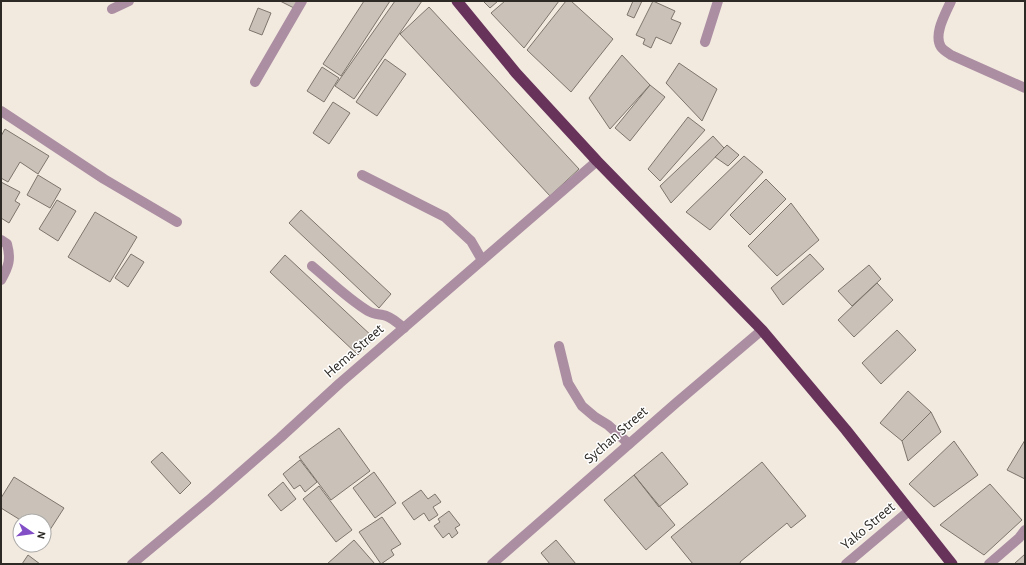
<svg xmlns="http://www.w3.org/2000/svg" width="1026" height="565" font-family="'Alegreya Sans',sans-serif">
  <rect width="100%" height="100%" fill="#f2e9df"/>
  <!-- building -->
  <path fill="#cac2b8" stroke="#7d766d" d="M280 1H300L296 9Z
    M364 1H390L341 76 323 64Z
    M395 1H422L354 99 335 86Z
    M483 1H498L490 8Z
    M505 1H559L524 48 491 13Z
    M566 1H571L613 39 571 92 527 50Z
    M633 1H642L634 18 627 15Z
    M653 1 675 11 671 19 681 23 671 44 656 37 651 48 643 44 645 39 636 35Z
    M429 7 579 169 550 196 400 34Z
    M258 8 271 13 262 35 249 30Z
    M622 55 650 85 610 129 589 98Z
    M385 59 406 74 377 116 356 102Z
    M679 63 717 89 702 121 666 83Z
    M322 67 339 78 324 102 307 91Z
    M650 85 665 97 630 141 615 128Z
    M333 102 350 113 329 144 313 133Z
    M688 117 705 130 660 181 648 169Z
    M5 129 49 156 38 174 20 162 8 182 1 178V136Z
    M713 136 724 148 671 203 660 186Z
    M727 145 739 155 728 166 715 157Z
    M744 156 763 172 710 230 686 212Z
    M38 175 61 189 50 208 27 195Z
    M766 179 786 199 750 235 730 215Z
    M1 182 20 192 15 201 20 204 9 223 1 218Z
    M57 200 76 211 58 241 39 229Z
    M791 203 819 240 777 276 748 246Z
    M301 210 391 294 379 308 289 223Z
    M95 212 137 237 110 282 68 257Z
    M131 254 144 262 128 287 115 278Z
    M810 254 824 269 783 305 771 288Z
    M285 255 374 338 358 355 270 272Z
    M869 265 881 279 852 306 838 291Z
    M877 283 893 300 854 337 838 320Z
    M897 330 916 350 881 384 862 363Z
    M908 391 931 412 902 441 880 423Z
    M931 412 941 432 908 461 902 441Z
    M339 428 370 471 331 500 299 457Z
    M1025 440V479L1007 470Z
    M954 441 978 475 934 507 909 484Z
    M162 452 191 483 180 494 151 462Z
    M662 452 688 484 659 507 634 475Z
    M300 460 317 482 305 492 300 485 294 489 283 474Z
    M762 462 806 516 791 528 787 523 740 562 741 564H693L671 537Z
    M374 472 396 503 375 518 353 488Z
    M634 475 675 525 646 550 604 500Z
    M14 477 64 508 46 536 44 535V521H22L1 508V498Z
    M283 482 296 499 281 511 268 495Z
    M990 484 1022 520 984 555 940 525Z
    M319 486 352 530 336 542 303 499Z
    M421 490 428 499 435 494 441 502 433 507 438 515 429 521 424 513 414 520 402 503Z
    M449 511 460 525 455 528 458 533 452 538 449 533 443 538 434 526 440 522 438 519Z
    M382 517 401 544 391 550 394 555 381 564 359 532Z
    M354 540 375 564H327Z
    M556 540 576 564H550L541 553Z
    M1025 554V564H1014Z
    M28 555 40 564H22Z"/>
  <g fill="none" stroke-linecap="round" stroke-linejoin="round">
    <!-- service -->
    <path stroke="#ab8ea2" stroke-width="10" d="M112 9 129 1
      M705 42 718 1
      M255 82 302 1
      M362 175 445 217 471 241 482 260
      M1 240 7 244C11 259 9 266 1 280
      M312 266C330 281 348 299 368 311 373 314 377 314 383 315 391 316 397 323 404 328
      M559 346 568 383 582 406 595 417 608 425 629 444"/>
    <!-- minor -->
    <path stroke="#ab8ea2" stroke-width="10" d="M951 1C946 13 933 34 941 47 943 50 948 53 951 55L1025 88
      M1 111 104 179 177 222
      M132 564 210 499 280 438 340 383 597 161
      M492 564 676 403 762 330
      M846 564 909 511
      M989 564 1019 538 1025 530"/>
    <!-- trunk -->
    <path stroke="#68335b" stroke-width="11" d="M457 1 516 73 597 161 762 330 846 430 952 564"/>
  </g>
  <g text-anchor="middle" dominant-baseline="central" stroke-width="3" stroke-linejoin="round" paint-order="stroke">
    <!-- street labels -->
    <g font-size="15" fill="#2d2a26" stroke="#fff">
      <text transform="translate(354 351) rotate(-41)">Hema Street</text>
      <text transform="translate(616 435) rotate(-41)">Sychan Street</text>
      <text transform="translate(868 526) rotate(-40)">Yako Street</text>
    </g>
  </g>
  <!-- border -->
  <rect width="1026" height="565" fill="none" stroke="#2d2a26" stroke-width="4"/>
  <!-- north arrow -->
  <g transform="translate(32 533) rotate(103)"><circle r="19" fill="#ffffff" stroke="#abaaa8"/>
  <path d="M0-3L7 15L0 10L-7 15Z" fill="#824fc7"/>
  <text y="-6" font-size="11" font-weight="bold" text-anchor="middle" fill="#2d2a26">N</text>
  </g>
</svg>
